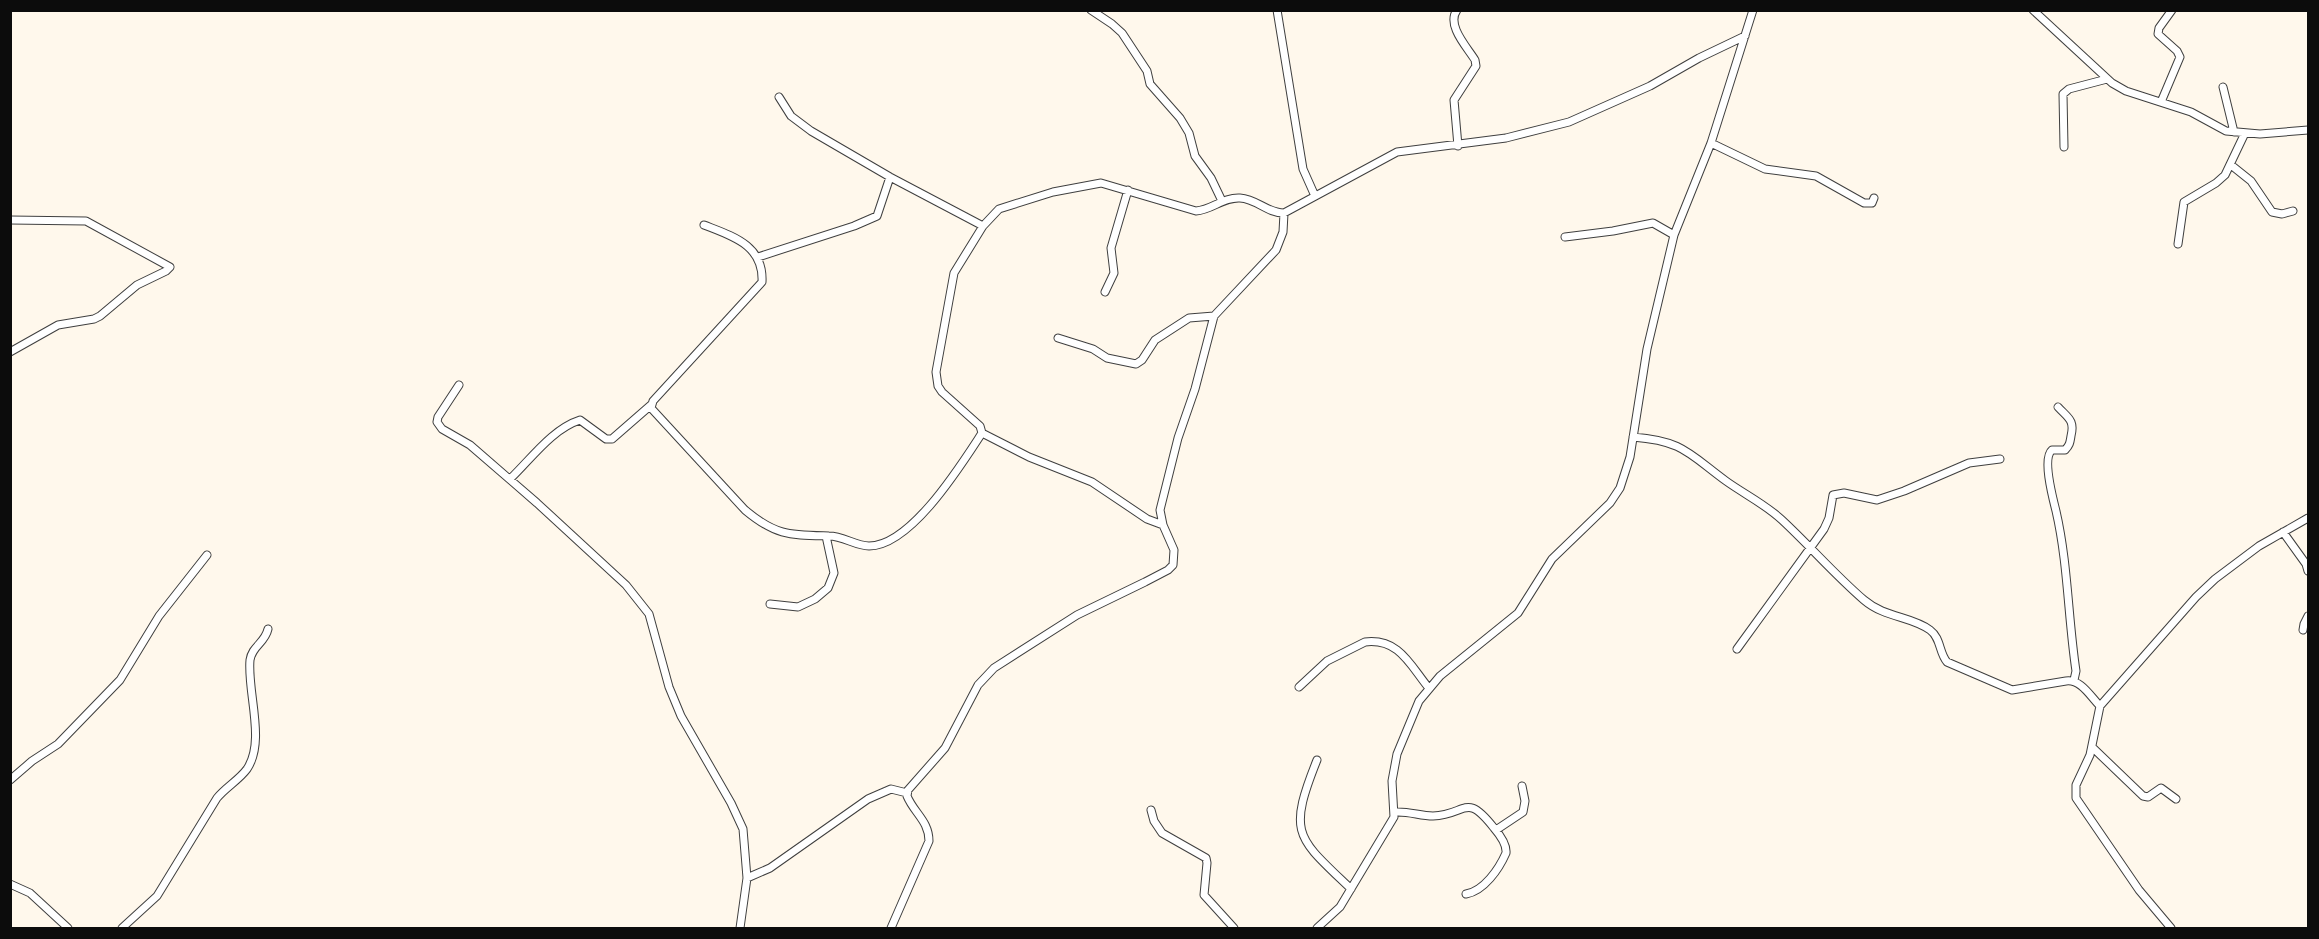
<svg xmlns="http://www.w3.org/2000/svg" width="2319" height="939" font-family="'Times New Roman',serif">
  <rect width="100%" height="100%" fill="#fff8ec"/>
  <g fill="none" stroke-linecap="round" stroke-linejoin="round">
    <defs>
      <path id="street" d="M1091 10 1112 24 1122 33 1147 71 1150 84 1180 118 1189 133 1195 156 1211 178 1222 201
        M1277 10 1303 169 1315 196
        M1457 10C1446 25 1467 47 1475 60L1476 66 1454 100 1458 146
        M2033 10 2112 83 2126 91 2191 112 2226 131 2260 134 2308 130
        M2223 87 2234 132
        M779 97 791 116 811 131 890 177 983 226
        M2161 102 2180 57 2177 51 2158 34 2159 28 2172 10
        M1711 143 1765 169 1816 176 1864 203H1872L1874 198
        M2064 147 2063 94 2069 89 2107 79
        M2231 165 2251 181 2272 212 2282 214 2293 211
        M10 220 86 221 170 267 166 271 137 285 100 316 94 319 58 325 10 352
        M704 225C732 236 764 245 762 282L653 401 651 408 745 510C776 536 790 535 829 536 843 536 856 546 869 546 911 546 961 465 982 433L980 426 942 392 938 386 936 372 954 273 983 226 999 209 1053 192 1101 183 1196 211C1212 210 1223 197 1240 198 1257 199 1267 213 1284 213L1397 152 1506 138 1569 122 1650 86 1699 58 1745 36
        M1565 237 1613 231 1653 223 1674 235
        M2178 244 2184 202 2216 183 2225 175 2245 133
        M758 257 854 226 877 216 890 177
        M1105 292 1114 273 1111 248 1128 190
        M1058 338 1093 349 1107 358 1136 364 1142 360 1155 340 1189 318 1214 316
        M459 385 438 417 437 422 442 429 470 445 537 503 626 585 649 614 669 687 681 716 731 803 743 829 747 878 740 928
        M2058 407C2068 418 2075 420 2071 436 2070 442 2070 445 2065 450H2052C2042 458 2053 499 2056 511 2068 563 2068 618 2076 671L2074 680
        M982 433 1029 457 1092 482 1147 519 1163 525
        M1633 437C1683 441 1688 453 1726 481 1744 494 1765 504 1782 520 1810 546 1835 575 1864 600 1885 618 1911 616 1930 630 1941 638 1939 653 1947 662L2012 690 2066 681C2081 679 2090 696 2100 706L2090 755 2076 785V798L2139 890 2171 928
        M510 479C531 459 552 429 580 420L606 439H612L651 405
        M2283 532 2306 564 2308 571
        M770 604 798 607 815 599 828 588 834 573 826 536
        M2303 630 2304 624 2308 616
        M1737 649 1824 529 1829 518 1833 495 1844 493 1877 500 1904 491 1969 463 2000 459
        M1299 687 1327 661 1365 642C1399 638 1410 665 1428 687
        M2100 706 2196 597 2215 579 2259 546 2308 518
        M2092 747 2143 796 2148 797 2161 788 2176 799
        M1317 760C1287 835 1297 837 1351 889
        M10 780 32 761 58 744 120 680 159 616 207 555
        M1151 810 1154 821 1162 833 1206 858 1207 863 1204 895 1234 928
        M1395 812C1409 811 1420 816 1433 816 1467 815 1465 791 1494 828 1500 835 1507 844 1506 853 1499 869 1484 891 1466 894
        M1496 830 1523 812 1525 801 1522 786
        M747 878 770 868 868 799 891 789 907 793
        M10 884 30 893 68 928
        M122 928 157 896 217 798C226 787 239 780 247 769 266 741 247 692 250 660 252 646 265 643 268 629
        M891 928 929 841C929 821 914 813 907 796L908 790 945 748 978 685 994 668 1077 615 1145 582 1168 570 1173 565 1174 550 1163 525 1160 510 1178 438 1195 389 1214 316 1276 250 1283 232 1284 213
        M1317 928 1340 907 1394 817 1392 781 1397 754 1419 701 1440 676 1518 613 1552 559 1610 503 1620 488 1630 457 1647 349 1674 235 1711 143 1753 10"/>
    </defs>
    <!-- street casing -->
    <use href="#street" stroke="#3f3f3f" stroke-width="9"/>
    <!-- street -->
    <use href="#street" stroke="#fff" stroke-width="7"/>
  </g>
  <!-- border -->
  <rect width="2319" height="939" fill="none" stroke="#0c0c0c" stroke-width="24"/>
</svg>
